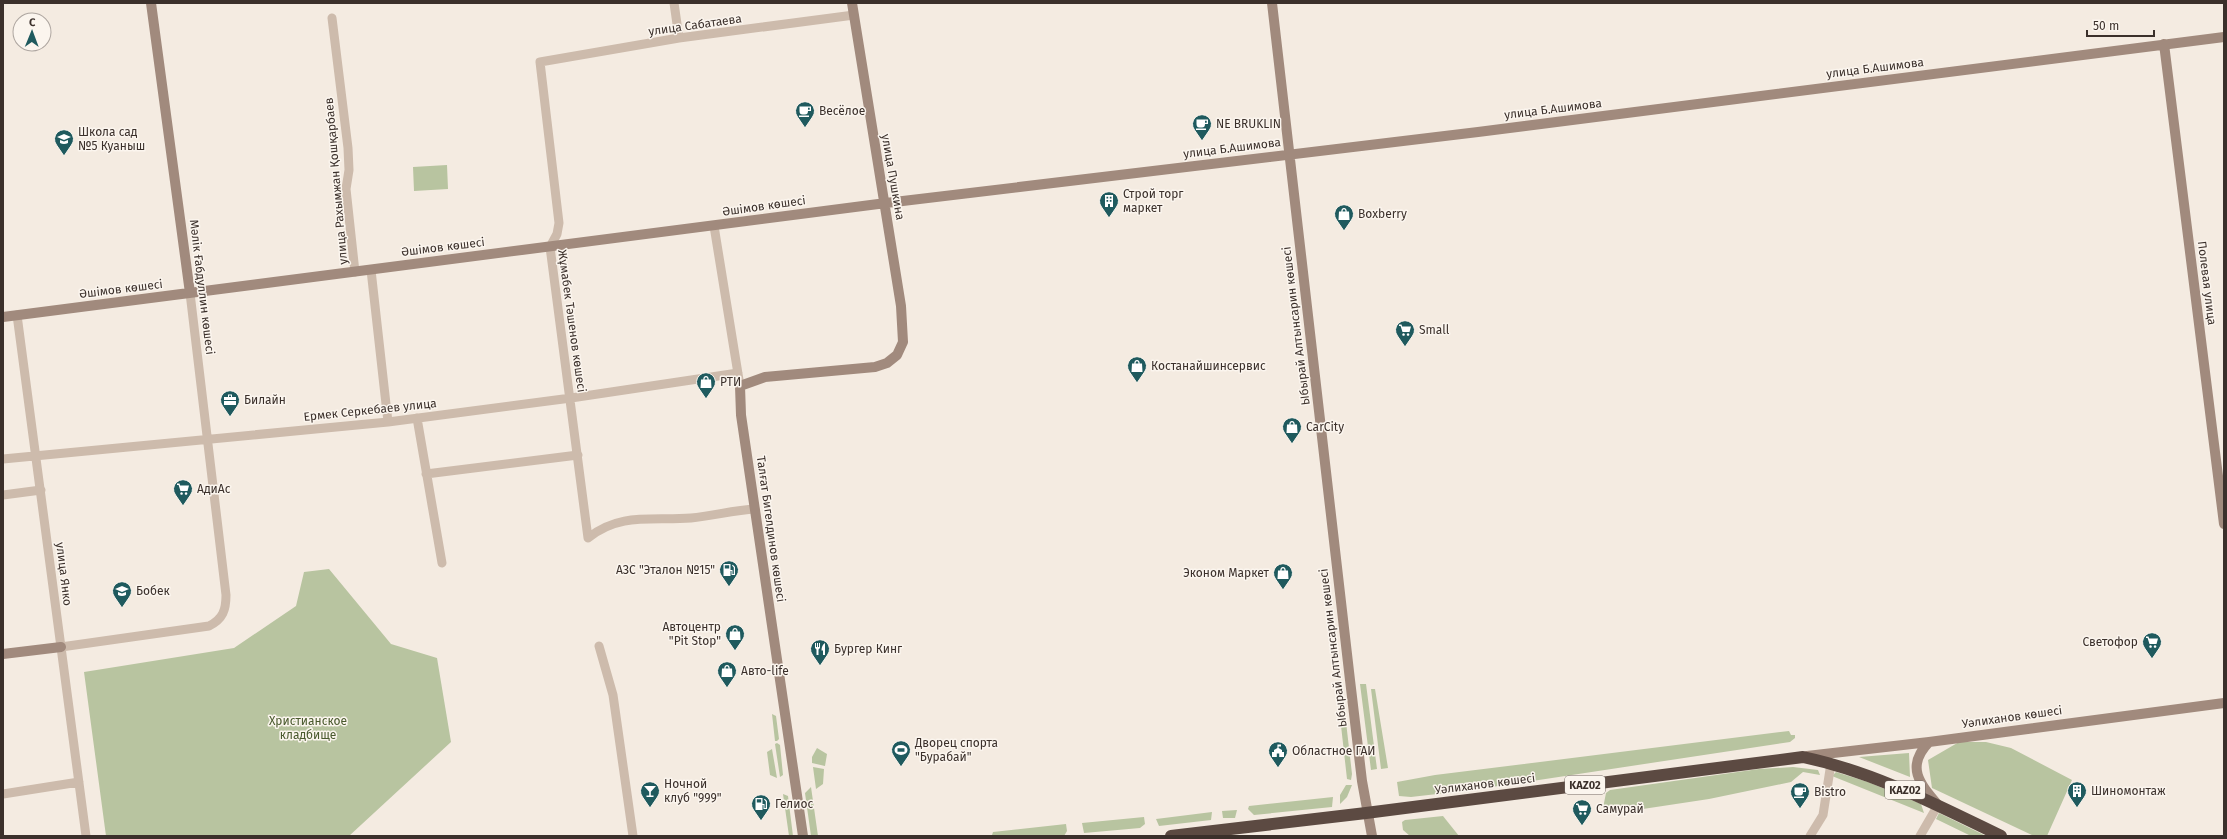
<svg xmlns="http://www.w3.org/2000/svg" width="2227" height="839" font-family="'Fira Sans',sans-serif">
  <rect width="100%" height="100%" fill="#f4ebe1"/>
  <!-- green -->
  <path fill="#b8c4a0" d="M447 165 448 189 414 191 413 167Z
    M329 569 391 644 437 658 451 742 349 836H106L84 672 234 648 296 606 304 572Z
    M1360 684H1366L1377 769 1371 770Z
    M1342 687 1352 774 1351 780 1347 779 1337 690Z
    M1371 689H1375L1388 768 1381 769Z
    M772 714 776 716 779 739 777 741H775Z
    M1789 731 1791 735H1795V738L1790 742 1472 790 1411 797 1399 796 1397 782 1435 775Z
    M1959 742H1986L2011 748 2072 780 2047 836H2034L1932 788 1928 760Z
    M777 743 780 745 783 775 780 777 775 744Z
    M817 748 827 754 825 766 812 763V757Z
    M772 749 777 778 770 775 767 752Z
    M1909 753 1910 777 1859 757Z
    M813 767 824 769 823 784 816 789Z
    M1793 767 1818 770 1820 775 1803 772 1791 782 1709 799 1623 812 1603 808 1606 793 1610 790 1759 769Z
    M1836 772 1868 782 1921 804 1924 813 1832 776Z
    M1346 785H1352L1347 797 1340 804V795Z
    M811 787 818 836H811L805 793Z
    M783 794 788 796 793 836H789Z
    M1333 797 1332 807 1254 815 1248 809 1249 806Z
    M1237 810 1235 818H1223L1222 811Z
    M1212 812 1211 820 1159 826 1156 819Z
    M1939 813 1986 836H1971L1936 819Z
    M1443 816 1459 836H1410L1403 830 1402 822 1405 820Z
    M1144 817 1145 824 1140 828 1084 833 1082 823Z
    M1066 824 1067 831 1064 836H985L992 835 993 832Z"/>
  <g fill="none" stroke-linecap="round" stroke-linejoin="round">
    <!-- street -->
    <path stroke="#cdbbac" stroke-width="9" d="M674 3 679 38
      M332 18 348 148 349 170 346 189 355 272
      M714 226 740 386
      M371 270 388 422
      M17 315 86 836
      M417 418 442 563
      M3 459 388 422 571 398 738 373
      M426 474 578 455
      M3 495 41 490
      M588 538 550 247 557 234 559 223 540 62 679 38 854 15
      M588 538C620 512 653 521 691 518 713 516 734 510 755 509
      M599 646 613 695 633 836
      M61 647 209 626C223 619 226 610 226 595L190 293
      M3 794 79 782
      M1810 836 1823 815 1831 763
      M1920 836 1938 805"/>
    <!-- secondary -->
    <path stroke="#a18a7d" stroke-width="10" d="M151 3 190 293
      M1272 3 1350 680 1362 781 1372 836
      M2164 44 2224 524
      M3 317 886 203 1478 132 2224 37
      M3 654 61 647
      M1929 742C1905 767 1920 784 1938 805
      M1807 756 1929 742 2224 703
      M803 836 741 415 740 386 765 377 875 367 887 363 897 355 903 342 901 306 852 3"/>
    <!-- highway -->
    <path stroke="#5c4a42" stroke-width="12" d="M1171 836 1366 813 1803 757C1874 772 1937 805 2001 836"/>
  </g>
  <!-- icons -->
  <defs>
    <symbol id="cafe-pin" viewBox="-11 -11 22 30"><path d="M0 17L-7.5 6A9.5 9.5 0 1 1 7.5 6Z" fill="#1f5a5e" stroke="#fbf5ee"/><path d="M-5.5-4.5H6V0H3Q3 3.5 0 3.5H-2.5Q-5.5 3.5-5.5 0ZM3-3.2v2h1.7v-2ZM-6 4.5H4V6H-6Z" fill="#fff"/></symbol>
    <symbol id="school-pin" viewBox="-11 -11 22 30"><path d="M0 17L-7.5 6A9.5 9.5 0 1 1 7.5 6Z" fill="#1f5a5e" stroke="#fbf5ee"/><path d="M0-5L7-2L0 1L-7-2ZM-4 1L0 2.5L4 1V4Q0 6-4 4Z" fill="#fff"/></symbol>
    <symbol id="building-pin" viewBox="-11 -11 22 30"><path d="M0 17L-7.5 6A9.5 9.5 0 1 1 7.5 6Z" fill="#1f5a5e" stroke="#fbf5ee"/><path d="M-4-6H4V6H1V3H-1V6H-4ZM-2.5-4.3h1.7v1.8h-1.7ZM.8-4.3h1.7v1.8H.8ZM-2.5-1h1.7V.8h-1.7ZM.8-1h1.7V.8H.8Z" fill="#fff"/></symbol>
    <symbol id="shop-pin" viewBox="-11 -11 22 30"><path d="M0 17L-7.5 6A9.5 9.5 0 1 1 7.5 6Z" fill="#1f5a5e" stroke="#fbf5ee"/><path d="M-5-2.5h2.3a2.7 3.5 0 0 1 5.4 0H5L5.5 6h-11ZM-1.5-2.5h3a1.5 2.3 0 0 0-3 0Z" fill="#fff"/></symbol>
    <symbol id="supermarket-pin" viewBox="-11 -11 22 30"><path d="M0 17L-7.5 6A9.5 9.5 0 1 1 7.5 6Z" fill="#1f5a5e" stroke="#fbf5ee"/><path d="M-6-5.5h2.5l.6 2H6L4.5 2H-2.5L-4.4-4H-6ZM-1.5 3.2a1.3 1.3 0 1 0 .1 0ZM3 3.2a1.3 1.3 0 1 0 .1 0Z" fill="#fff"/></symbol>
    <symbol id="office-pin" viewBox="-11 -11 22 30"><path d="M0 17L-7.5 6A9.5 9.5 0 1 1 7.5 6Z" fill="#1f5a5e" stroke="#fbf5ee"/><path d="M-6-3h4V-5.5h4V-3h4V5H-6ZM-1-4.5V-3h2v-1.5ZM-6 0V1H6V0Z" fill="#fff"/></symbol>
    <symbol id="fuel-pin" viewBox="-11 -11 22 30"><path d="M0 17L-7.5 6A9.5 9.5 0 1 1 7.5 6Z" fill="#1f5a5e" stroke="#fbf5ee"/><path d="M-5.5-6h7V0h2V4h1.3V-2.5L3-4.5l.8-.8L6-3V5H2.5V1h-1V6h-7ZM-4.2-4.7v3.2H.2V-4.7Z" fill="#fff"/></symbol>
    <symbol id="restaurant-pin" viewBox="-11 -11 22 30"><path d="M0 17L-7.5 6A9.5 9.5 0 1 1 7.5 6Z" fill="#1f5a5e" stroke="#fbf5ee"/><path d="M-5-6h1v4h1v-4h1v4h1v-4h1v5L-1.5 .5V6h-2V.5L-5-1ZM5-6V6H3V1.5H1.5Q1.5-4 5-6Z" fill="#fff"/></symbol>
    <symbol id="stadium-pin" viewBox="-11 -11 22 30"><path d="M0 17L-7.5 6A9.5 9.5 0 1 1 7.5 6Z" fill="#1f5a5e" stroke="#fbf5ee"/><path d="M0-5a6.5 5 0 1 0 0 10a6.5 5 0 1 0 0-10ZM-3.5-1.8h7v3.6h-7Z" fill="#fff"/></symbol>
    <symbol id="civic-pin" viewBox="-11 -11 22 30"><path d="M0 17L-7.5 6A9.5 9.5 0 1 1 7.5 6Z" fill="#1f5a5e" stroke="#fbf5ee"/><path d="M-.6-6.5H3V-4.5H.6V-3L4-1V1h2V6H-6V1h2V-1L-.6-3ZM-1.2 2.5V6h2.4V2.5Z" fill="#fff"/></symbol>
    <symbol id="bar-pin" viewBox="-11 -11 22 30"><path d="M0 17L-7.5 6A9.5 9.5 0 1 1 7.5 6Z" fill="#1f5a5e" stroke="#fbf5ee"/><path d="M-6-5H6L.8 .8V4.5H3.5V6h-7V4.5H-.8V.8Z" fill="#fff"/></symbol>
  </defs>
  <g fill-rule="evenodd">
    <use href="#cafe-pin" x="794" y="100" width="22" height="30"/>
    <use href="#cafe-pin" x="1191" y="113" width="22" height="30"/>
    <use href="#school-pin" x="53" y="128" width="22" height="30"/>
    <use href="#building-pin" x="1098" y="190" width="22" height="30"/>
    <use href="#shop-pin" x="1333" y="203" width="22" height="30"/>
    <use href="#supermarket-pin" x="1394" y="319" width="22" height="30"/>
    <use href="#shop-pin" x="1126" y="355" width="22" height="30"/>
    <use href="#shop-pin" x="695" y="371" width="22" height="30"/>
    <use href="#office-pin" x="219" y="389" width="22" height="30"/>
    <use href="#shop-pin" x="1281" y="416" width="22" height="30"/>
    <use href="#supermarket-pin" x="172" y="478" width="22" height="30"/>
    <use href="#fuel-pin" x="718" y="559" width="22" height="30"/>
    <use href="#shop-pin" x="1272" y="562" width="22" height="30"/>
    <use href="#school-pin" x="111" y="580" width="22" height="30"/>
    <use href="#shop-pin" x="724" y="623" width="22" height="30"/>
    <use href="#supermarket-pin" x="2141" y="631" width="22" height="30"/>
    <use href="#restaurant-pin" x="809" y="638" width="22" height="30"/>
    <use href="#shop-pin" x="716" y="660" width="22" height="30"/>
    <use href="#stadium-pin" x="890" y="739" width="22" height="30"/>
    <use href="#civic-pin" x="1267" y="740" width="22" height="30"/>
    <use href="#bar-pin" x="639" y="780" width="22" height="30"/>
    <use href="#building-pin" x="2066" y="780" width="22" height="30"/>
    <use href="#cafe-pin" x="1789" y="781" width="22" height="30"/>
    <use href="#fuel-pin" x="750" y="793" width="22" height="30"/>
    <use href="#supermarket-pin" x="1571" y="798" width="22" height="30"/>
  </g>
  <g text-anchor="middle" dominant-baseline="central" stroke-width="3" stroke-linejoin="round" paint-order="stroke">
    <!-- shield labels -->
    <g fill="#fbf5ee" stroke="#756b66" stroke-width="1">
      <rect x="1565" y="776" width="40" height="18" rx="3"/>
      <rect x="1885" y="781" width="40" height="18" rx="3"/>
    </g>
    <g font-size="11" font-weight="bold" fill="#3b302b">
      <text x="1585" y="785">KАZ02</text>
      <text x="1905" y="790">KАZ02</text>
    </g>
    <!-- street labels -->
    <g font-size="12" fill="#3b302b" stroke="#fbf5ee">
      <text transform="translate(695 25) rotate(-8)">улица Сабатаева</text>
      <text transform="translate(1875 68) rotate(-7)">улица Б.Ашимова</text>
      <text transform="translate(1553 109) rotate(-7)">улица Б.Ашимова</text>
      <text transform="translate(1232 148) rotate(-7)">улица Б.Ашимова</text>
      <text transform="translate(893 177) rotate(80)">улица Пушкина</text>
      <text transform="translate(336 181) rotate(-95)">улица Рахымжан Қошқарбаев</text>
      <text transform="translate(764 206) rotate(-8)">Әшімов көшесі</text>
      <text transform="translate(443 247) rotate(-7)">Әшімов көшесі</text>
      <text transform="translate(2207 283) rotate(83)">Полевая улица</text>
      <text transform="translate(202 287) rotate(83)">Мәлік Ғабдуллин көшесі</text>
      <text transform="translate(121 289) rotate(-7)">Әшімов көшесі</text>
      <text transform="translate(572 321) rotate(82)">Жұмабек Тәшенов көшесі</text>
      <text transform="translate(1296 326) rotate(-97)">Ыбырай Алтынсарин көшесі</text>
      <text transform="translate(370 410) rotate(-6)">Ермек Серкебаев улица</text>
      <text transform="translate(771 529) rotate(82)">Талғат Бигелдинов көшесі</text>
      <text transform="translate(64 574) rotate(83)">улица Янко</text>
      <text transform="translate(1333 648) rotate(-97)">Ыбырай Алтынсарин көшесі</text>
      <text transform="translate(2012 717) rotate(-8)">Уәлиханов көшесі</text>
      <text transform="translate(1485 784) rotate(-7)">Уәлиханов көшесі</text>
    </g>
    <!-- poi labels -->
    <g font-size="12" fill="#3b302b" stroke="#fbf5ee" text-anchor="start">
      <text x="819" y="111">Весёлое</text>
      <text x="1216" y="124">NE BRUKLIN</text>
      <text x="78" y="132">Школа сад<tspan x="78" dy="14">№5 Куаныш</tspan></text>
      <text x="1123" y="194">Строй торг<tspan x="1123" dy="14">маркет</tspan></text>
      <text x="1358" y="214">Boxberry</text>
      <text x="1419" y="330">Small</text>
      <text x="1151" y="366">Костанайшинсервис</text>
      <text x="720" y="382">РТИ</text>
      <text x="244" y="400">Билайн</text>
      <text x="1306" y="427">CarCity</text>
      <text x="197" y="489">АдиАс</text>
      <text x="715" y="570" text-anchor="end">АЗС "Эталон №15"</text>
      <text x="1269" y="573" text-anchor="end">Эконом Маркет</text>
      <text x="136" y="591">Бобек</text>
      <text x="721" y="627" text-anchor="end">Автоцентр<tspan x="721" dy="14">"Pit Stop"</tspan></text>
      <text x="2138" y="642" text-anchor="end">Светофор</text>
      <text x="834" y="649">Бургер Кинг</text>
      <text x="741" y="671">Авто-life</text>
      <text x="915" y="743">Дворец спорта<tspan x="915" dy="14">"Бурабай"</tspan></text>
      <text x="1292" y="751">Областное ГАИ</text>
      <text x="664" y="784">Ночной<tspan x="664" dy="14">клуб "999"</tspan></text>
      <text x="2091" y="791">Шиномонтаж</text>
      <text x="1814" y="792">Bistro</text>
      <text x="775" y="804">Гелиос</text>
      <text x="1596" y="809">Самурай</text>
    </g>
    <!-- park labels -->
    <g font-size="12" fill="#4a5a2e" stroke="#fbf5ee">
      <text x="308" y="721">Христианское<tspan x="308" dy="14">кладбище</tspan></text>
    </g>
  </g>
  <!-- border -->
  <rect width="2227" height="839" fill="none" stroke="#3b302b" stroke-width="8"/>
  <!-- north arrow -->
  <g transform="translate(32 32) rotate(1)"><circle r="19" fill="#fbf5ee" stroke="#aea6a0"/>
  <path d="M0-3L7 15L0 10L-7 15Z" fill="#1f5a5e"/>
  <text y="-6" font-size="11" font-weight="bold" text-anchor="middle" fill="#3b302b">С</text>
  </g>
  <!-- scale -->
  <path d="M2087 30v6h67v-6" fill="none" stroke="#3b302b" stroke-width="2"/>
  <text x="2093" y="30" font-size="12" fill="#3b302b" stroke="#fbf5ee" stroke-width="3" paint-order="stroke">50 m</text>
</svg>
